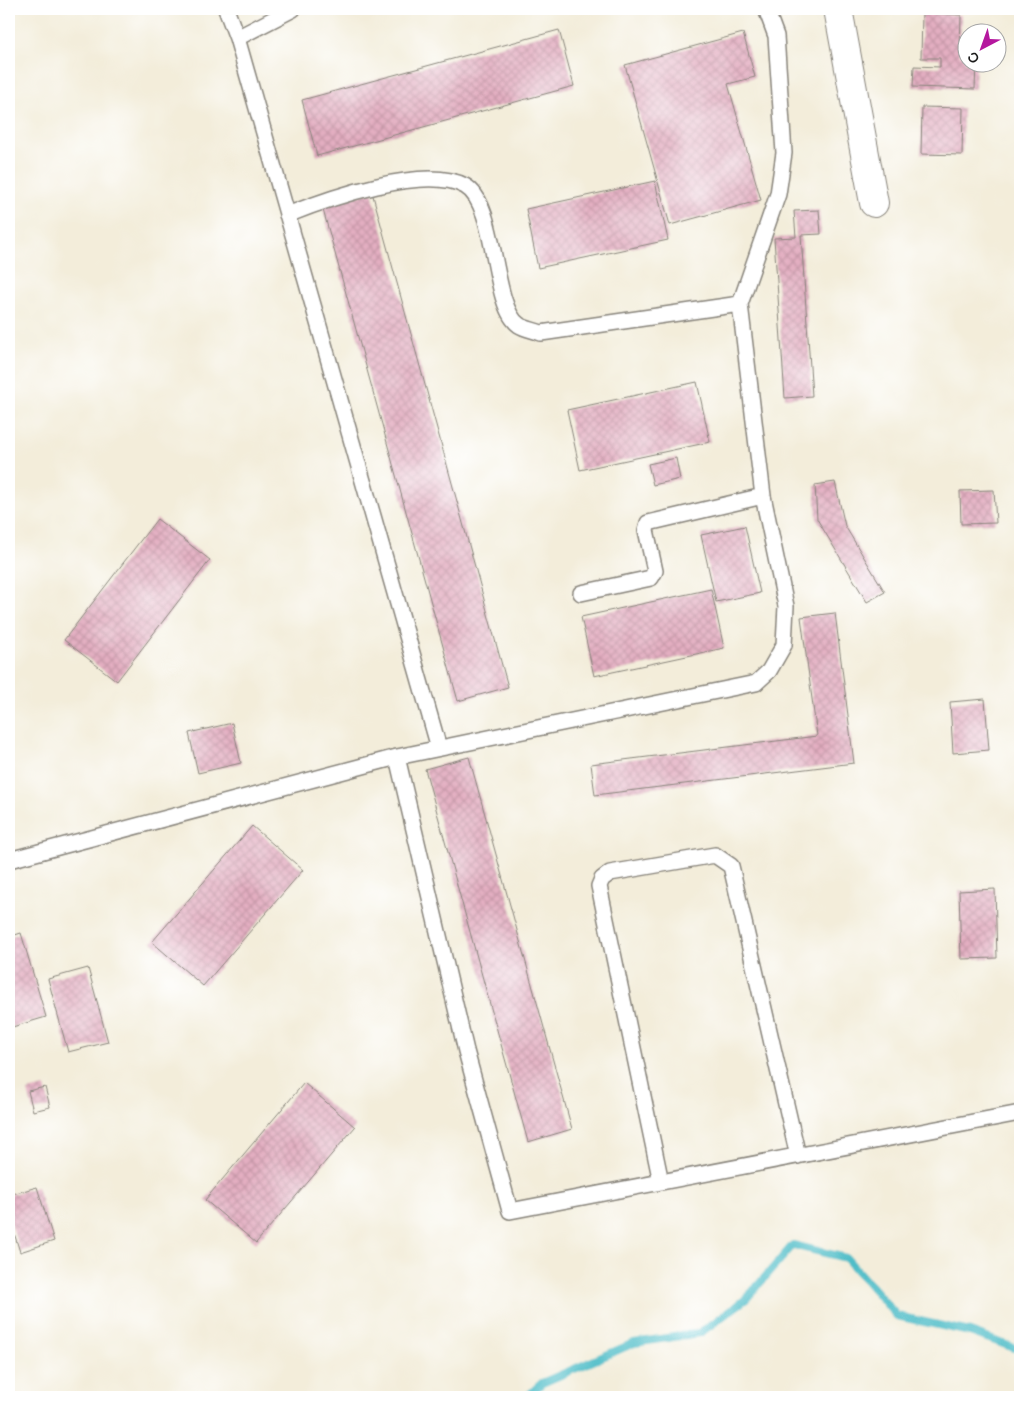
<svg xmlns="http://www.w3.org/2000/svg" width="1029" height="1406" font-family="'Balsamiq Sans',sans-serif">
  <defs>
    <pattern id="building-cross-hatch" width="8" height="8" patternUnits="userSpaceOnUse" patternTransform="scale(1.25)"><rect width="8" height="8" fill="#e3aec1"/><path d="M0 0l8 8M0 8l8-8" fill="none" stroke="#c295a5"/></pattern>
  </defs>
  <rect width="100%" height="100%" fill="#fff"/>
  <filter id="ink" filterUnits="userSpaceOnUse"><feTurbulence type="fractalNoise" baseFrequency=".02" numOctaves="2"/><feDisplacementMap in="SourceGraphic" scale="10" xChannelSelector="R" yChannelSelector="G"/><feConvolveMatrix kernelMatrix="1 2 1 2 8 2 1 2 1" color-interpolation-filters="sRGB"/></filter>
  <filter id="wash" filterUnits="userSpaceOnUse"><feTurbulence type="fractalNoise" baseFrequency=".0096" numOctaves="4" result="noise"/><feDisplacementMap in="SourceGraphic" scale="20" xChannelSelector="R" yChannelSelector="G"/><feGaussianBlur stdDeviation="1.12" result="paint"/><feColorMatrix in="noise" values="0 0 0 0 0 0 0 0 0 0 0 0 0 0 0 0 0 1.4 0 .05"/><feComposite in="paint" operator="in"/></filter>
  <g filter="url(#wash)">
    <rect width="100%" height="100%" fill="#f3edda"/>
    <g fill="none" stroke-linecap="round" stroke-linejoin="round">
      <!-- stream -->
      <path stroke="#50bdc8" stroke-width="8" d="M527 1397 542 1383 634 1343 700 1333 746 1299 793 1245 846 1258 897 1316 970 1332 1020 1350"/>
    </g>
    <g id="blocks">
      <!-- building -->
      <path fill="url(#building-cross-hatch)" d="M922 13 961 15 960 55 966 56V62H976L975 89 913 87 914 66 940 67V58H921Z
        M559 30 574 86 317 156 302 100Z
        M743 33 755 77 728 84 761 200 670 225 625 65Z
        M922 107 963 108 962 155 921 154Z
        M655 181 668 240 538 268 526 209Z
        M372 192 508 687 458 701 322 206Z
        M819 210 821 234 801 235 812 396 785 398 774 238 796 237 794 211Z
        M697 382 710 442 580 470 567 410Z
        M676 458 680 479 653 485 648 464Z
        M835 482 845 526 885 592 867 602 817 519 815 485Z
        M994 490 996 523 961 524 960 491Z
        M157 519 210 560 117 681 64 640Z
        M745 526 760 593 716 602 701 535Z
        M711 589 724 648 594 676 581 617Z
        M835 613 854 763 595 795 591 764 817 736 801 617Z
        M985 699 989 750 953 753 950 702Z
        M232 723 241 763 198 773 189 733Z
        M469 757 572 1129 528 1142 425 769Z
        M252 826 303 870 203 986 152 942Z
        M995 889 997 958 961 959 959 891Z
        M21 933 46 1017 9 1028V937Z
        M88 968 108 1042 68 1052 48 979Z
        M304 1083 355 1127 256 1243 205 1200Z
        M45 1087 50 1107 33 1111 28 1091Z
        M37 1187 54 1241 20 1252 9 1217V1195Z"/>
    </g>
  </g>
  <g filter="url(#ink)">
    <use href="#blocks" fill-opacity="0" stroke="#88847b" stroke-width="1"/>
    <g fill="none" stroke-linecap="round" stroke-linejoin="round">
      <defs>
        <path id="lane" d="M226 9 237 38 439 748
          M237 38 293 9
          M287 215C327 199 425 164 465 186 498 204 491 306 519 325 525 329 534 330 541 333L740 304
          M581 593 651 578 655 571 646 530 648 523 763 496
          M397 757 466 1051 510 1211 1020 1113
          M9 860 397 757 756 683 769 671 784 645 786 606 763 496 740 304 778 194 784 153 776 36 766 9
          M661 1182 599 886 602 879 610 873 715 855 731 866 798 1156"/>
        <path id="street" d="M838 9 874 203"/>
      </defs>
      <!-- lane casing -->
      <use href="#lane" stroke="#88847b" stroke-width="18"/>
      <!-- street casing -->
      <use href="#street" stroke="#88847b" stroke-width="30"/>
      <!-- lane -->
      <use href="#lane" stroke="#fff" stroke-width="15"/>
      <!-- street -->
      <use href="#street" stroke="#fff" stroke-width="28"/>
    </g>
  </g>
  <!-- margin -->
  <rect width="1029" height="1406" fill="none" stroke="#fff" stroke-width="30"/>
  <!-- north arrow -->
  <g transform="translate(982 48) rotate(221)"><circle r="24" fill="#ffffff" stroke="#a4a4a4"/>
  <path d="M0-4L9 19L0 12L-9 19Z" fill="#b5179e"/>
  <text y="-8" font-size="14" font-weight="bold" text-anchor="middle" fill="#1c1c1c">С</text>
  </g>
</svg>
